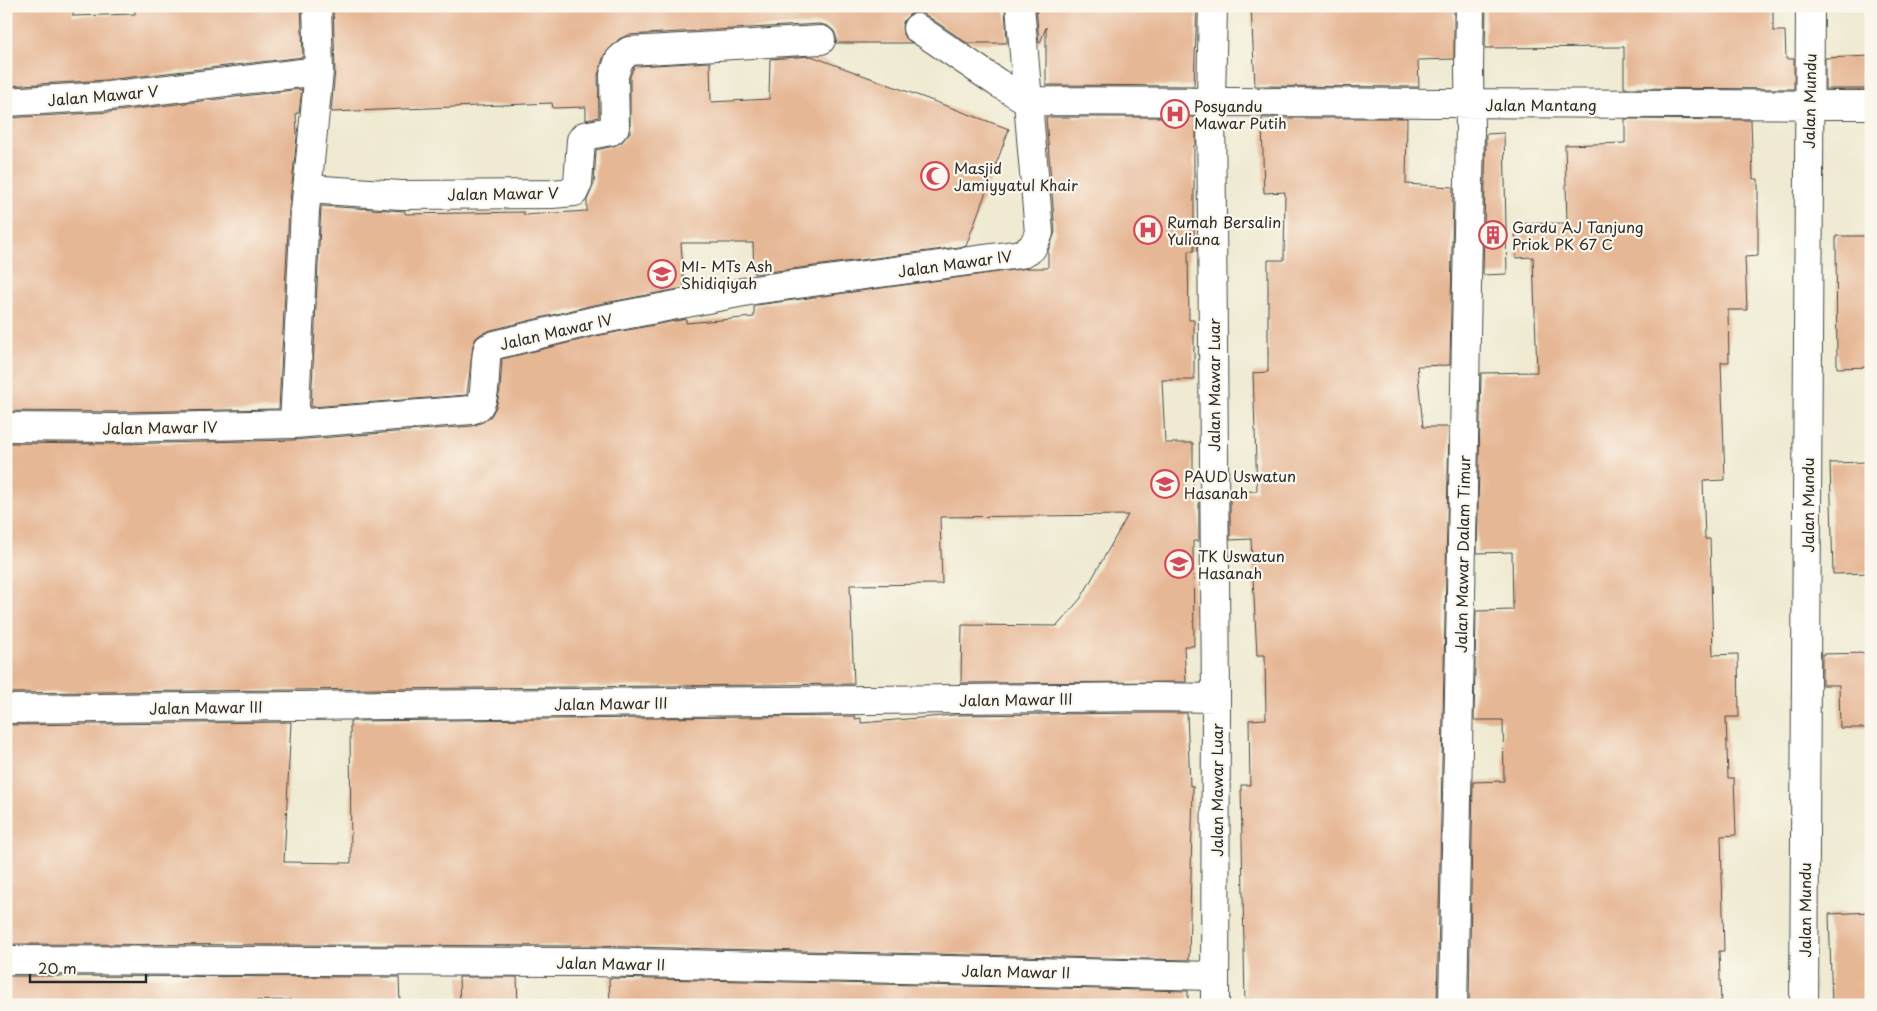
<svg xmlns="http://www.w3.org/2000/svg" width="1877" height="1011" font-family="'Playpen Sans',sans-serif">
  <rect width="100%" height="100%" fill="#fbf7ec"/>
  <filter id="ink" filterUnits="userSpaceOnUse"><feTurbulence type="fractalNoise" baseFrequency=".02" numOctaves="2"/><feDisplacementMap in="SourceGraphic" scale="10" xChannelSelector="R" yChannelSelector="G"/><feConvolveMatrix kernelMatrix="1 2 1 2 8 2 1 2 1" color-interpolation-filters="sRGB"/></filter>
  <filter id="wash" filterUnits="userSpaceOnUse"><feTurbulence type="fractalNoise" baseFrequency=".0096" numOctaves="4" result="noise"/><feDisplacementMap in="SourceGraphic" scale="20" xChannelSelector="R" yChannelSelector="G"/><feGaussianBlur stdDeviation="1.12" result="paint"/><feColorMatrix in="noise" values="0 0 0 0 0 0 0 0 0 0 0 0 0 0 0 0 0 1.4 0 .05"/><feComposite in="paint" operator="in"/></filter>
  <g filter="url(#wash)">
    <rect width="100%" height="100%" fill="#efead1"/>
    <g id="blocks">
      <!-- building -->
      <path fill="#e6b795" d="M6 6H73V16L135 14V6H301L303 57 107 80 6 86Z
        M333 6H1005L1007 43H967L926 15 918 12 910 14 904 20 902 26 903 35 912 43H836L837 39 834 31 828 26 820 24 628 35 619 39 604 55 598 75 599 117 586 120V107L553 108 552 103 331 112 335 71Z
        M1036 6H1197L1194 86 1046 85V27L1040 43H1039Z
        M1251 6H1454V59L1418 60 1419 87 1255 86Z
        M1486 6H1773V31H1785L1786 59H1794V89L1624 88V47L1485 48Z
        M811 56 1009 129 966 246 754 274 753 243H681L684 288 589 306 491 330 481 334 476 338 473 345 467 395 311 407 321 206 405 211V214L524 212V215L587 211V200L594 184 596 150 614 146 622 142 630 132V77L633 69 635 66 710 62 711 102 769 99 770 59Z
        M1871 56V89H1825V58Z
        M302 89 299 113H296L297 137 289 210 279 409 117 412 6 411V118L110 112Z
        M1046 117H1196V145H1194V251H1188L1189 320H1194V380H1162L1165 443H1193V493H1199V541H1193L1194 646H1184L1186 682 961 683 962 625 1057 626 1081 598 1128 515 940 517 942 584 850 585 854 684 6 693V443L117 444 294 440 472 426 483 422 491 416 496 407 500 390 502 359 596 336 686 319V323L754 317V306L757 305 1028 268H1048V251L1055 232Z
        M1262 118H1407L1406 184 1453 187 1450 365 1417 366 1423 427H1449L1437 1005H1245L1241 785H1250L1249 720 1266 719 1265 655H1257L1251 539 1230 540V492L1257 491 1253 373 1268 372V260H1284L1285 192 1264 193Z
        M1625 119 1751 120 1753 179H1758V256L1745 257 1747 310H1728L1729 362H1721L1725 480 1703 481 1705 539H1710L1713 655 1738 654 1739 717H1726L1728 778H1734L1736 835 1721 836 1724 951H1719L1721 1005H1635V1003L1469 1005 1473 782 1504 781 1503 720H1474L1476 611 1513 610 1512 552 1477 553 1481 373 1537 372 1533 257 1516 258 1515 224 1567 223 1565 145 1625 143Z
        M1504 133 1507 274 1483 275 1486 134Z
        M1836 236H1871V367L1837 368Z
        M1870 462 1871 573 1833 574 1830 463Z
        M1871 653V728H1840L1839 685H1822V654Z
        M1153 713H1187L1190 786H1193L1189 960 589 946 6 944V725L291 722 284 862 351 863 350 721 855 716V719L861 718V723L953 715Z
        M1871 912V1005H1832L1829 914Z
        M6 976 399 977 400 1005H291V1000L225 1001V1005H6Z
        M459 977H517L518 1005H460Z
        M609 978 1188 991V1005H610Z"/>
    </g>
  </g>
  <g filter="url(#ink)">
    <use href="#blocks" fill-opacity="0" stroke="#484844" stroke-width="1"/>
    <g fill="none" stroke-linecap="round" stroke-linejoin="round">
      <defs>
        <path id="minor" d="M1213 6 1211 101 1216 698 1215 1005
          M917 28 998 83 1028 101 1871 105
          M6 102 108 96 319 71 317 6
          M307 189 401 195 552 194 574 192 578 183 581 140 584 136 611 131 615 127 614 75 619 60 629 51 821 40
          M294 424 305 211 319 71
          M6 427 117 428 294 424 471 410C471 410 477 407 478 407 488 397 483 363 488 348L495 345 593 321 754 290 1021 254 1032 248 1039 233 1020 6
          M6 709 1153 697 1216 698
          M6 960 589 962 1215 976
          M1453 1005 1470 130 1469 70 1470 6
          M1804 1005 1810 6"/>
      </defs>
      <!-- minor casing -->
      <use href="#minor" stroke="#484844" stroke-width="30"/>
      <!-- minor -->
      <use href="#minor" stroke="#fff" stroke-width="28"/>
    </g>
  </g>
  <!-- icons -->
  <defs>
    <symbol id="hospital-ring" viewBox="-11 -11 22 22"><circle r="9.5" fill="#fbf7ec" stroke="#d1495b" stroke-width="1.5"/><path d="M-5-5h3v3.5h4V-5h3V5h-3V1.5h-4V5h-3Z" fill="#d1495b"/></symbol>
    <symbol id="mosque-ring" viewBox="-11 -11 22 22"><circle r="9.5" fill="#fbf7ec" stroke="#d1495b" stroke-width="1.5"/><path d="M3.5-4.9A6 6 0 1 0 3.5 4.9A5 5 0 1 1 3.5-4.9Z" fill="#d1495b"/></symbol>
    <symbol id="building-ring" viewBox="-11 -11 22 22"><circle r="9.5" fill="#fbf7ec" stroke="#d1495b" stroke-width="1.5"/><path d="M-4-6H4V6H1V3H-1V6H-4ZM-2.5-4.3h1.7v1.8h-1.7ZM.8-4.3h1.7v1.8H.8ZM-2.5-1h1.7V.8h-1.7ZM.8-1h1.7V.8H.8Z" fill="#d1495b"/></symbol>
    <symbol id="school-ring" viewBox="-11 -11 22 22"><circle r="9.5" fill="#fbf7ec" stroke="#d1495b" stroke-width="1.5"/><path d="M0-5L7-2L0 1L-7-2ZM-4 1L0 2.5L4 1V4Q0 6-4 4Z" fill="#d1495b"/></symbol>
  </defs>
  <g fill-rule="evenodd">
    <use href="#hospital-ring" x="1159" y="98" width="32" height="32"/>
    <use href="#mosque-ring" x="919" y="160" width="32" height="32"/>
    <use href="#hospital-ring" x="1132" y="214" width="32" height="32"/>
    <use href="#building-ring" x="1477" y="219" width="32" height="32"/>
    <use href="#school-ring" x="646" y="258" width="32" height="32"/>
    <use href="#school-ring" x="1149" y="468" width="32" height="32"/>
    <use href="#school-ring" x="1163" y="548" width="32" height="32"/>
  </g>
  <g text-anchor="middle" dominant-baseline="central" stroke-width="4.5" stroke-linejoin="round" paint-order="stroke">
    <!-- street labels -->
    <g font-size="15" fill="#2b2b2b" stroke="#fbf7ec">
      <text transform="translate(103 95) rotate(-5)">Jalan Mawar V</text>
      <text transform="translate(1809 101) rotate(-89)">Jalan Mundu</text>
      <text x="1541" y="104">Jalan Mantang</text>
      <text transform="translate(503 193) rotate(-1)">Jalan Mawar V</text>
      <text transform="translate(955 263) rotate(-8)">Jalan Mawar IV</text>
      <text transform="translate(556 331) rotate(-13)">Jalan Mawar IV</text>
      <text transform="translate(1213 385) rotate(-90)">Jalan Mawar Luar</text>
      <text transform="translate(160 427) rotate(-1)">Jalan Mawar IV</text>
      <text transform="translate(1807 505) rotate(-90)">Jalan Mundu</text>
      <text transform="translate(1462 554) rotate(-89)">Jalan Mawar Dalam Timur</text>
      <text transform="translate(1016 699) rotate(-1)">Jalan Mawar III</text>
      <text transform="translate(611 703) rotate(-1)">Jalan Mawar III</text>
      <text transform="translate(206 707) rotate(-1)">Jalan Mawar III</text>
      <text transform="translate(1216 790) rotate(-90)">Jalan Mawar Luar</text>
      <text transform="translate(1804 910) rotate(-90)">Jalan Mundu</text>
      <text transform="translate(611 963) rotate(1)">Jalan Mawar II</text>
      <text transform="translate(1016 971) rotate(1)">Jalan Mawar II</text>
    </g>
    <!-- poi labels -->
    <g font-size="15" fill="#2b2b2b" stroke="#fbf7ec" text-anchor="start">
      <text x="1194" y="105">Posyandu<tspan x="1194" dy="17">Mawar Putih</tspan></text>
      <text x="954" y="167">Masjid<tspan x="954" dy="17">Jamiyyatul Khair</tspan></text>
      <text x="1167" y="221">Rumah Bersalin<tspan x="1167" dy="17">Yuliana</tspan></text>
      <text x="1512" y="226">Gardu AJ Tanjung<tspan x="1512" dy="17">Priok PK 67 C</tspan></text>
      <text x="681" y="265">MI- MTs Ash<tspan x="681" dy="17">Shidiqiyah</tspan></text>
      <text x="1184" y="475">PAUD Uswatun<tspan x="1184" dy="17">Hasanah</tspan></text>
      <text x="1198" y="555">TK Uswatun<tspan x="1198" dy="17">Hasanah</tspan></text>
    </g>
  </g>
  <!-- margin -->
  <rect width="1877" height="1011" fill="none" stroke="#fbf7ec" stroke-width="25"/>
  <!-- scale -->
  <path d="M30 974v8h116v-8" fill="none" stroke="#2b2b2b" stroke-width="2.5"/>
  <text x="38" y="974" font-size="15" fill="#2b2b2b" stroke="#fbf7ec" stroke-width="4" paint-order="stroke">20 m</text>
</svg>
